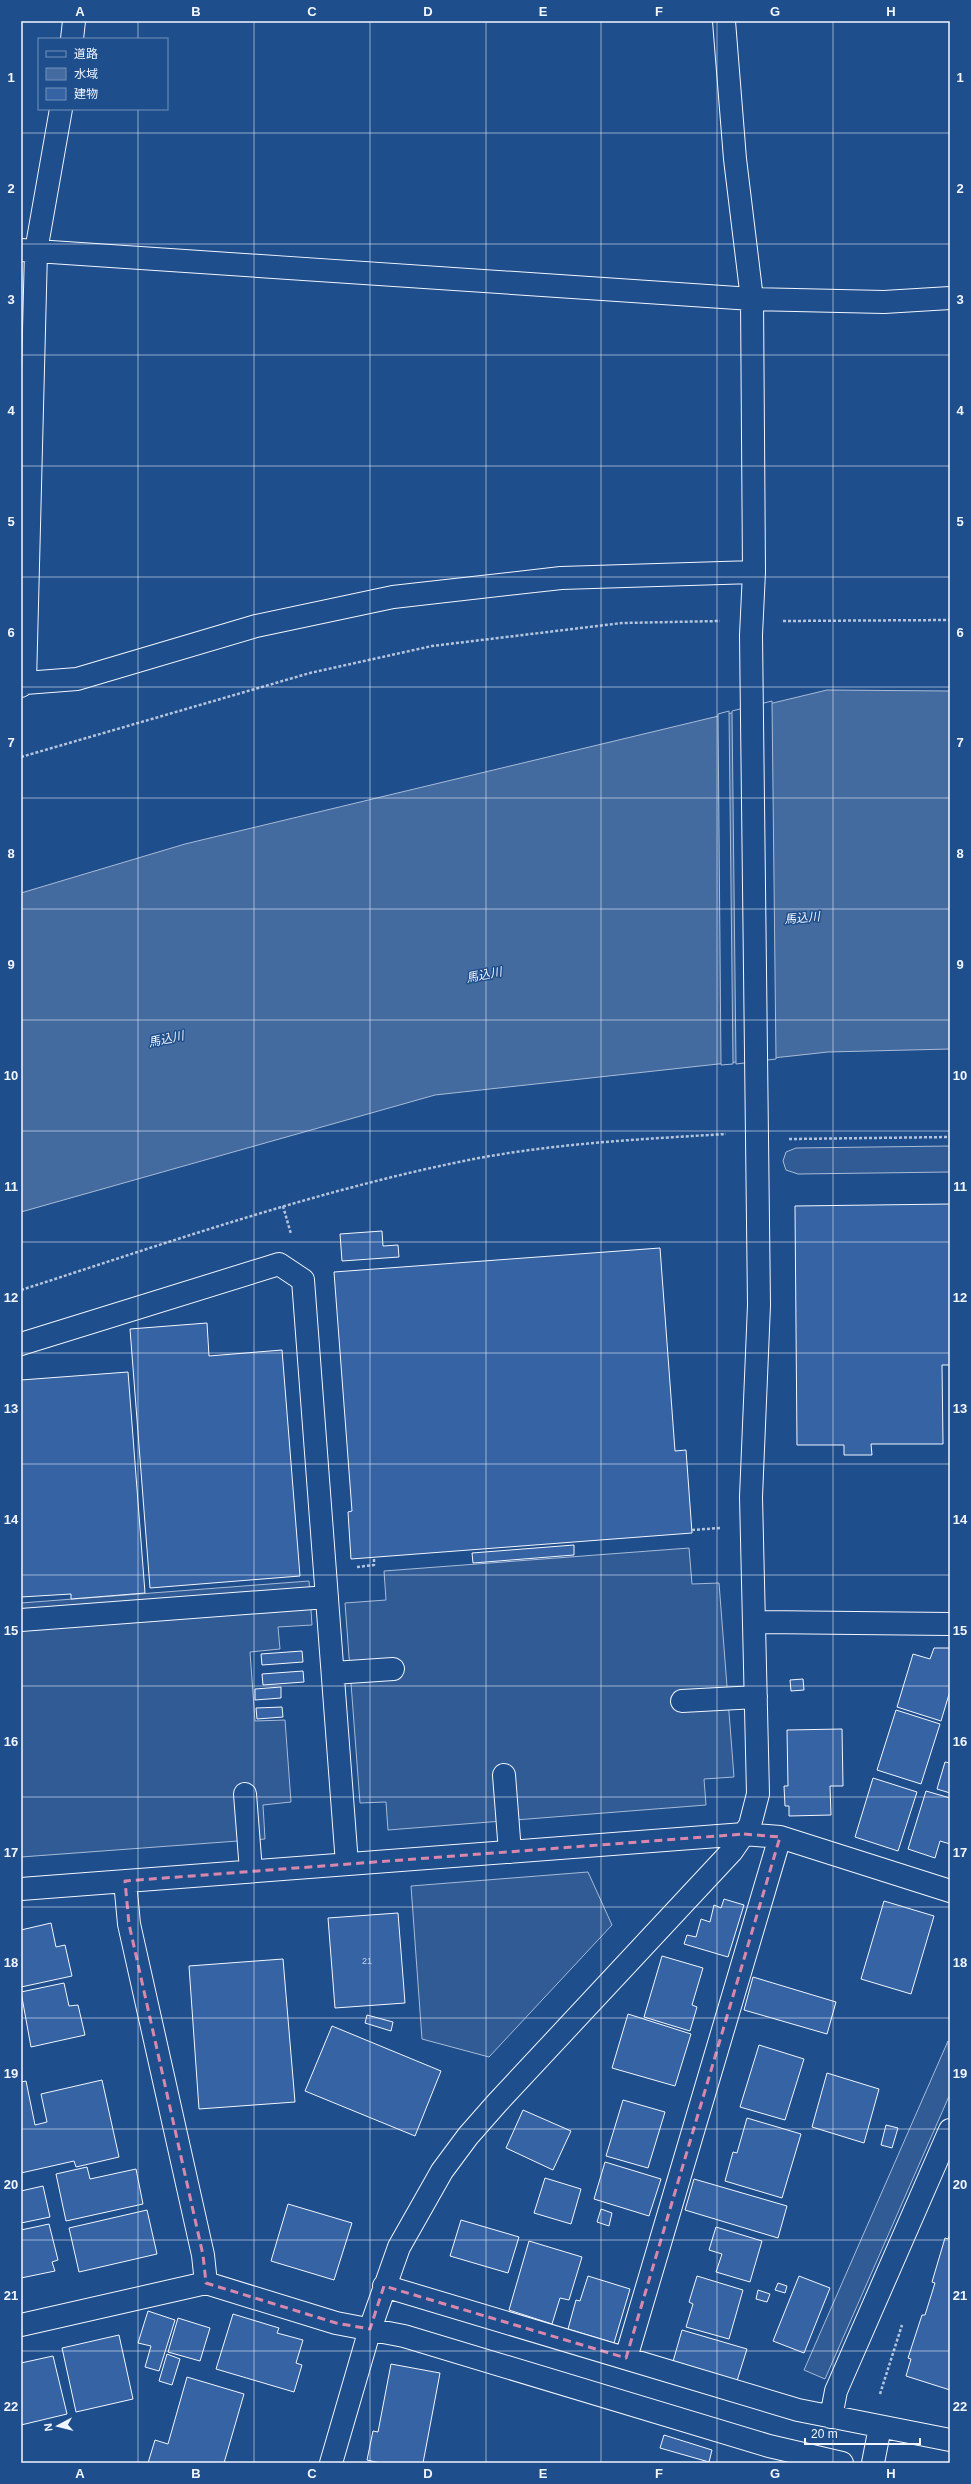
<svg xmlns="http://www.w3.org/2000/svg" width="971" height="2484" font-family="Helvetica,'Noto Sans JP',sans-serif">
  <rect width="100%" height="100%" fill="#1f4e8c"/>
  <!-- built -->
  <path fill="#305b95" stroke="#a8bbd7" d="M950 1146V1172L798 1174 786 1170 783 1161 786 1152 796 1148Z
    M689 1548 692 1584 719 1583 734 1777 704 1779 706 1805 388 1830 386 1802 360 1803 345 1603 386 1600 384 1571Z
    M309 1581 312 1625 278 1627 280 1649 250 1652 255 1721 285 1720 291 1802 263 1805 265 1839 21 1857V1603Z
    M588 1872 612 1925 489 2057 422 2039 411 1886Z
    M948 2041 950 2094 825 2379 804 2370Z"/>
  <!-- water -->
  <path fill="#446ba0" stroke="#a8bbd7" d="M827 690 950 691V1049L828 1052 435 1095 21 1212V893L185 844Z"/>
  <!-- pier -->
  <path fill="#1f4e8c" stroke="#a8bbd7" d="M772 701 776 1059 736 1064 732 711Z
    M729 711 733 1064 721 1065 718 714Z"/>
  <!-- building -->
  <path fill="#3563a3" stroke="#f2f6ff" d="M950 1204V1365H942L943 1444H871L872 1455H844V1445H797L795 1206Z
    M382 1231 383 1246 398 1245 399 1257 342 1261 340 1234Z
    M660 1248 675 1451 686 1450 692 1533 351 1559 348 1512 352 1511 334 1272Z
    M207 1323 209 1356 282 1350 300 1576 150 1588 130 1329Z
    M128 1372 145 1593 71 1599V1594L21 1597V1380Z
    M574 1545V1555L473 1563 472 1553Z
    M934 1648H950V1691L941 1721 897 1707 913 1654 930 1659Z
    M302 1651 303 1662 262 1665 261 1654Z
    M303 1671 304 1682 263 1685 262 1674Z
    M803 1679 804 1690 791 1691 790 1680Z
    M281 1687V1698L255 1700V1689Z
    M282 1707 283 1717 257 1719 256 1708Z
    M896 1710 940 1724 921 1784 877 1770Z
    M842 1729 843 1786H830L831 1815 789 1816V1806H785L784 1786H788L787 1730Z
    M945 1762 950 1763V1793L937 1789Z
    M873 1778 917 1792 898 1851 855 1837Z
    M926 1791 950 1798V1844L940 1841 935 1858 908 1849Z
    M724 1899 744 1905 728 1957 684 1944 687 1935 696 1937 701 1919 710 1922 714 1905 721 1908Z
    M884 1901 934 1916 911 1994 861 1979Z
    M398 1913 405 2003 335 2008 328 1918Z
    M51 1923 56 1947 65 1945 72 1976 21 1987V1930Z
    M662 1956 703 1968 692 2005 697 2007 690 2031 644 2017Z
    M283 1959 295 2102 199 2109 189 1966Z
    M753 1977 836 2002 827 2034 744 2010Z
    M64 1983 69 2006 78 2005 85 2035 31 2047 21 1992Z
    M628 2014 691 2034 675 2086 612 2068Z
    M367 2015 393 2022 391 2031 365 2023Z
    M332 2026 441 2071 415 2136 305 2091Z
    M759 2045 804 2059 785 2120 740 2107Z
    M827 2073 879 2089 864 2143 812 2127Z
    M102 2080 119 2157 76 2167 74 2161 21 2173V2082L26 2081 35 2125 47 2122 41 2094Z
    M623 2100 665 2112 648 2168 606 2156Z
    M523 2110 571 2131 553 2170 506 2148Z
    M747 2118 801 2134 782 2198 725 2181 733 2152 737 2153Z
    M886 2125 898 2128 892 2148 881 2145Z
    M605 2162 661 2179 649 2216 594 2199Z
    M87 2167 90 2179 136 2169 143 2204 66 2221 56 2174Z
    M545 2178 581 2189 571 2224 534 2213Z
    M694 2179 787 2206 778 2238 685 2210Z
    M43 2186 50 2217 21 2223V2191Z
    M288 2204 352 2223 334 2280 271 2261Z
    M601 2209 612 2213 609 2226 597 2222Z
    M147 2210 157 2254 79 2272 69 2228Z
    M461 2220 519 2237 508 2273 450 2256Z
    M49 2224 58 2260 52 2262 55 2271 21 2278V2230Z
    M716 2227 762 2241 750 2282 716 2272 722 2254 709 2250Z
    M950 2234V2390L906 2376 911 2359 908 2358 922 2315H925L935 2283 932 2282 945 2238 948 2239Z
    M529 2241 582 2257 569 2300 560 2298 552 2324 509 2310Z
    M588 2276 630 2289 614 2343 568 2329 576 2300 580 2301Z
    M697 2276 743 2290 729 2339 686 2327 693 2304 689 2302Z
    M799 2276 830 2288 804 2353 773 2341Z
    M778 2283 787 2286 785 2293 775 2290Z
    M758 2290 770 2294 767 2302 756 2299Z
    M148 2311 175 2320 159 2371 145 2367 151 2346 138 2343Z
    M233 2314 279 2328 277 2333 303 2340 296 2363 302 2365 294 2392 216 2369Z
    M178 2318 210 2328 200 2361 168 2352Z
    M682 2330 747 2349 736 2384 672 2365Z
    M119 2335 133 2399 76 2412 62 2348Z
    M167 2354 180 2359 172 2385 159 2381Z
    M53 2356 67 2414 21 2425V2363Z
    M391 2364 440 2373 423 2463H380L367 2460 373 2431 378 2432Z
    M187 2377 244 2394 224 2463H148L155 2440 168 2444Z
    M664 2435 712 2450 709 2462 660 2448Z"/>
  <g fill="none" stroke-linecap="round" stroke-linejoin="round">
    <defs>
      <path id="minor" d="M72 39 74 21
        M21 250 752 299 884 302 950 298
        M25 683 36 251 61 109
        M21 686 25 683 77 679 256 626 393 597 561 578 754 572
        M21 1344 279 1264 303 1280 347 1864
        M21 1620 327 1597
        M754 1622 950 1624
        M333 1673 393 1669
        M682 1701 756 1697
        M504 1775 510 1852
        M245 1794 251 1871
        M21 1889 744 1834 780 1837 950 1891
        M206 2283 336 2323 404 2336 769 2446 842 2463
        M384 2286 798 2410 950 2440
        M21 2325 206 2283 203 2255 129 1924 125 1881
        M626 2358 780 1837
        M831 2417 836 2391 950 2130
        M331 2463 370 2329 399 2247 442 2171 468 2136 497 2103 732 1851 750 1825 758 1794 751 1497 759 1305 751 635 754 572 752 299 735 159 724 21
        M873 2463 880 2427"/>
    </defs>
    <!-- minor casing -->
    <use href="#minor" stroke="#f2f6ff" stroke-width="24"/>
    <!-- path -->
    <path stroke="#b3c4dc" stroke-width="2.5" stroke-dasharray="3 2" stroke-linecap="butt" d="M783 621 950 620
      M21 757 310 673 432 646 622 623 720 621
      M789 1139 950 1137
      M283 1206 291 1234
      M21 1290C173 1241 323 1188 479 1158 561 1143 643 1139 726 1134
      M692 1530 720 1528
      M357 1567 374 1565V1557
      M880 2394 902 2325"/>
    <!-- minor -->
    <use href="#minor" stroke="#1f4e8c" stroke-width="22"/>
  </g>
  <!-- marked area -->
  <path fill="none" stroke="#da87ad" stroke-width="3" stroke-dasharray="8 5" stroke-linejoin="round" d="M744 1834 780 1837 626 2358 384 2286 370 2329 336 2323 206 2283 203 2255 129 1924 125 1881Z"/>
  <!-- grid -->
  <path fill="none" stroke="#f2f6ff" stroke-width="1" stroke-opacity="0.55" d="M138 21V39M254 21V2463M370 21V2463M486 21V2463M601 21V2463M717 21V2463M833 21V2463M138 109V2463M21 133H950M21 244H950M21 355H950M21 466H950M21 577H950M21 687H950M21 798H950M21 909H950M21 1020H950M21 1131H950M21 1242H950M21 1353H950M21 1464H950M21 1575H950M21 1686H950M21 1797H950M21 1907H950M21 2018H950M21 2129H950M21 2240H950M21 2351H950"/>
  <g text-anchor="middle" dominant-baseline="central" stroke-width="3" stroke-linejoin="round" paint-order="stroke">
    <!-- number labels -->
    <g font-size="9" fill="#c3d1e8">
      <text x="367" y="1961">21</text>
    </g>
    <!-- water labels -->
    <g font-size="12" font-style="italic" fill="#f2f6ff" stroke="#1f4e8c">
      <text transform="translate(802 918) rotate(-5)">馬込川</text>
      <text transform="translate(484 975) rotate(-11)">馬込川</text>
      <text transform="translate(166 1039) rotate(-12)">馬込川</text>
    </g>
  </g>
  <!-- border -->
  <rect width="971" height="2484" fill="none" stroke="#1f4e8c" stroke-width="44"/>
  <!-- legend -->
  <rect x="38" y="38" width="130" height="72" fill="#1f4e8c" stroke="#7391ba"/>
  <rect x="46" y="51" width="20" height="6" fill="#1f4e8c" stroke="#7391ba"/>
  <text x="74" y="58" font-size="12" fill="#f2f6ff">道路</text>
  <rect x="46" y="68" width="20" height="12" fill="#446ba0" stroke="#7391ba"/>
  <text x="74" y="78" font-size="12" fill="#f2f6ff">水域</text>
  <rect x="46" y="88" width="20" height="12" fill="#3563a3" stroke="#7391ba"/>
  <text x="74" y="98" font-size="12" fill="#f2f6ff">建物</text>
  <!-- north arrow -->
  <g transform="translate(58 2426) rotate(263)" stroke="#1f4e8c" stroke-width="3" paint-order="stroke">
  <path d="M0-3L7 15L0 10L-7 15Z" fill="#f2f6ff"/>
  <text y="-6" font-size="11" font-weight="bold" text-anchor="middle" fill="#f2f6ff">N</text>
  </g>
  <!-- scale -->
  <path d="M805 2438v6h115v-6" fill="none" stroke="#f2f6ff" stroke-width="2"/>
  <text x="811" y="2438" font-size="12" fill="#f2f6ff" stroke="#1f4e8c" stroke-width="3" paint-order="stroke">20 m</text>
  <rect x="22" y="22" width="927" height="2440" fill="none" stroke="#f2f6ff" stroke-width="1.5"/>
  <g font-size="13" text-anchor="middle" font-weight="bold" fill="#f2f6ff">
    <text x="80" y="16">A</text>
    <text x="196" y="16">B</text>
    <text x="312" y="16">C</text>
    <text x="428" y="16">D</text>
    <text x="543" y="16">E</text>
    <text x="659" y="16">F</text>
    <text x="775" y="16">G</text>
    <text x="891" y="16">H</text>
    <text x="11" y="82">1</text>
    <text x="960" y="82">1</text>
    <text x="11" y="193">2</text>
    <text x="960" y="193">2</text>
    <text x="11" y="304">3</text>
    <text x="960" y="304">3</text>
    <text x="11" y="415">4</text>
    <text x="960" y="415">4</text>
    <text x="11" y="526">5</text>
    <text x="960" y="526">5</text>
    <text x="11" y="637">6</text>
    <text x="960" y="637">6</text>
    <text x="11" y="747">7</text>
    <text x="960" y="747">7</text>
    <text x="11" y="858">8</text>
    <text x="960" y="858">8</text>
    <text x="11" y="969">9</text>
    <text x="960" y="969">9</text>
    <text x="11" y="1080">10</text>
    <text x="960" y="1080">10</text>
    <text x="11" y="1191">11</text>
    <text x="960" y="1191">11</text>
    <text x="11" y="1302">12</text>
    <text x="960" y="1302">12</text>
    <text x="11" y="1413">13</text>
    <text x="960" y="1413">13</text>
    <text x="11" y="1524">14</text>
    <text x="960" y="1524">14</text>
    <text x="11" y="1635">15</text>
    <text x="960" y="1635">15</text>
    <text x="11" y="1746">16</text>
    <text x="960" y="1746">16</text>
    <text x="11" y="1857">17</text>
    <text x="960" y="1857">17</text>
    <text x="11" y="1967">18</text>
    <text x="960" y="1967">18</text>
    <text x="11" y="2078">19</text>
    <text x="960" y="2078">19</text>
    <text x="11" y="2189">20</text>
    <text x="960" y="2189">20</text>
    <text x="11" y="2300">21</text>
    <text x="960" y="2300">21</text>
    <text x="11" y="2411">22</text>
    <text x="960" y="2411">22</text>
    <text x="80" y="2478">A</text>
    <text x="196" y="2478">B</text>
    <text x="312" y="2478">C</text>
    <text x="428" y="2478">D</text>
    <text x="543" y="2478">E</text>
    <text x="659" y="2478">F</text>
    <text x="775" y="2478">G</text>
    <text x="891" y="2478">H</text>
  </g>
</svg>
